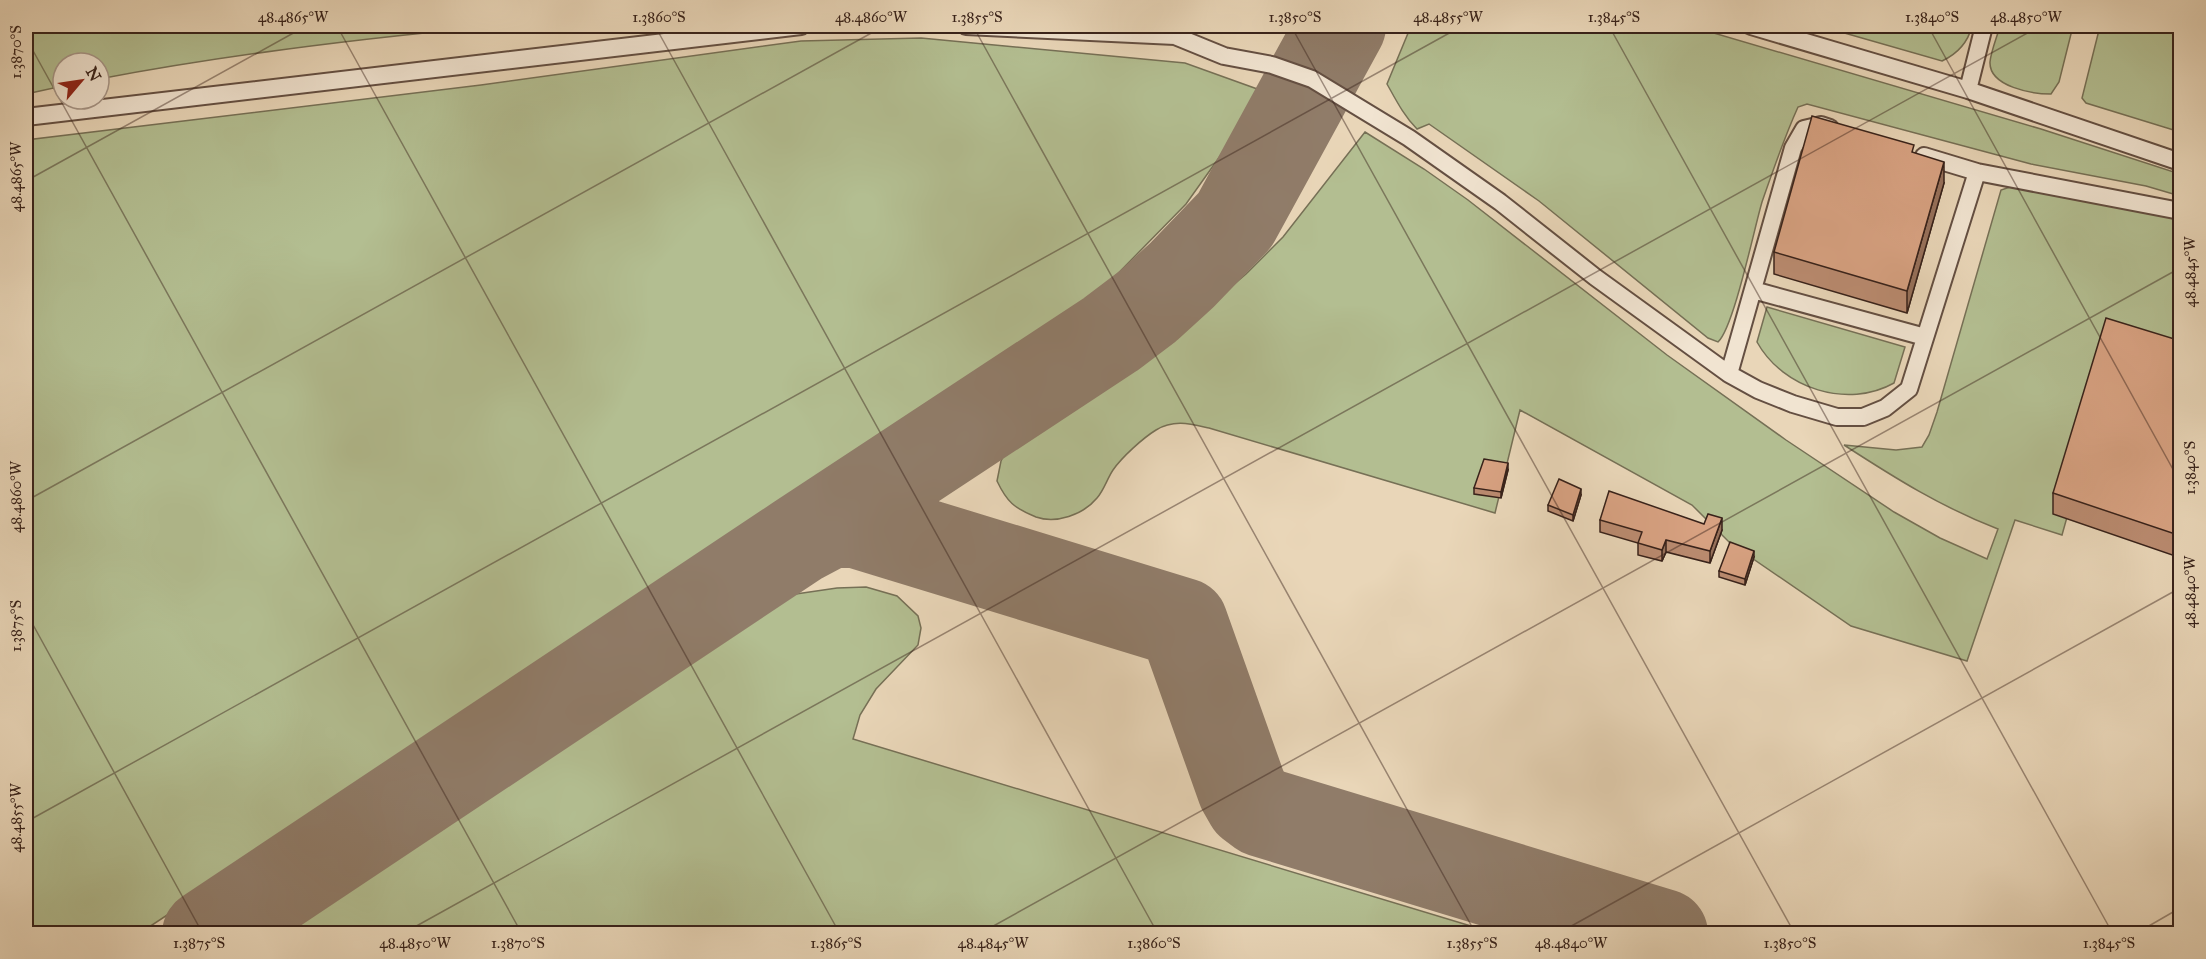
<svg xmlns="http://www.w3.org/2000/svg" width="2206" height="959" font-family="'IM FELL Great Primer',serif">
  <rect width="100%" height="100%" fill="#e9d6b8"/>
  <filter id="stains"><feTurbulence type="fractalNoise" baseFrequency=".00333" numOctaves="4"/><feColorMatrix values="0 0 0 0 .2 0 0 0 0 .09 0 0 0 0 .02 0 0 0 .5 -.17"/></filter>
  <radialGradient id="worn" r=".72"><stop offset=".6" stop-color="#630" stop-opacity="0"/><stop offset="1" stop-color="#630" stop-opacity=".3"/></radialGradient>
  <!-- green -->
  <path fill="#b3be91" stroke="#767056" stroke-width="1.5" d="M26 26H497C364 38 231 54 99 79V63H63V86L26 94Z
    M1411 26H1690L2041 129 2180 174V196L2146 186 2031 164 1807 104 1798 107C1784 138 1773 170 1762 202 1754 229 1734 327 1718 342L1708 338 1539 201 1429 124 1417 129C1404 116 1396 100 1387 84Z
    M1820 26H1972C1968 42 1957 54 1942 61Z
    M2000 26H2073L2059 82 2051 94C2033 94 1989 87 1990 62 1991 51 1997 37 2000 26Z
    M2100 26H2180V132L2086 103 2082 98Z
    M921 38 1185 63 1260 90 1238 131 1186 204 1094 298 874 449 140 933H26V140L481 85 801 41Z
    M1365 132 1424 169 1468 200 1667 355 1786 440 1894 512 1940 538 1987 559 1998 529C1941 507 1895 478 1844 445L1896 450 1922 447 1929 435 1937 412 2001 190 2010 187 2059 193 2180 217V362L2116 342 2062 535 2015 520 1967 661 1851 626 1730 543 1692 505 1520 410 1495 513 1209 428C1191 424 1174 419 1156 430 1143 438 1122 457 1113 470 1107 479 1104 490 1097 498 1083 515 1056 524 1036 517 1014 508 1007 502 997 481L1001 461 1013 438 1197 316 1246 274 1283 237Z
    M1767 307 1905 347 1894 383C1848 409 1783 389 1757 342Z
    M866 587 897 596 918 616 921 628 918 645 876 689 860 715 853 739 1494 933H278L757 610 789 595 837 588Z"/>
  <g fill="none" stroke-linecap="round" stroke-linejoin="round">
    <!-- taxiway -->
    <path stroke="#907c69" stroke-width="90" d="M798 540 830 523H856L1183 623 1242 789 1250 803 1262 812 1663 934
      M207 934 798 540 1111 334 1148 306 1182 275 1235 220 1341 26"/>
    <defs>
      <path id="lane" d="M966 26 1175 36
        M1179 26 1175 36 1224 56 1272 65 1312 79 1409 138 1500 202 1595 277 1729 374 1758 390 1793 404 1837 417H1863L1885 408 1909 389 1977 172
        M1751 26 1968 90 2180 162
        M1968 90 1984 26
        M26 117 801 26
        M1924 156 1977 172 2180 211
        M1753 290 1925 337
        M1729 374 1793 148 1804 129 1821 125 1830 128"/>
    </defs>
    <!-- lane casing -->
    <use href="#lane" stroke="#644f42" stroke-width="20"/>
    <!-- lane -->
    <use href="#lane" stroke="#f1e4d1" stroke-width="16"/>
  </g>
  <!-- wall -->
  <path fill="#ba8b70" stroke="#38221a" stroke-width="1.5" d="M1944 183 1907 313 1774 274V252Z
    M2181 341V558L2053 514V493Z
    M1508 470 1501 498 1474 494V488Z
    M1581 495 1573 521 1548 511V505Z
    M1600 520 1704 524 1722 530 1710 563 1666 552 1662 561 1638 555V543L1600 532Z
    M1754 557 1745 585 1719 577V571Z"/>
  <!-- shaded-wall -->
  <path fill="#97715b" stroke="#38221a" stroke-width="1.5" d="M1944 162V183L1907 313V291Z
    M1508 463V470L1501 498V492Z
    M1581 489V495L1573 521V515Z
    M1722 518V530L1710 563V551Z
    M1666 540V552L1662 561V550Z
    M1754 551V557L1745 585V579Z"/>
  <!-- building -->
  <path fill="#d8a282" stroke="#38221a" stroke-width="1.5" d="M1812 116 1914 145 1912 152 1944 162 1907 291 1774 252Z
    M2106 318 2181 341V536L2053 493Z
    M1484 459 1508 463 1501 492 1474 488Z
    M1559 479 1581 489 1573 515 1548 505Z
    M1609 491 1704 524 1708 514 1722 518 1710 551 1666 540 1662 550 1638 543 1642 532 1600 520Z
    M1730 542 1754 551 1745 579 1719 571Z"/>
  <!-- ticks -->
  <path fill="none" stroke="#38221a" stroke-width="1.5" stroke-opacity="0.45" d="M337 26 840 934M655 26 1158 934M973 26 1476 934M1291 26 1795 934M1609 26 2113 934M1928 26 2180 482M26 38 522 934M26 181 306 26M26 501 884 26M26 612 203 934M26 822 1462 26M402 934 2040 26M979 934 2180 268M1557 934 2180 588M2135 934 2180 908"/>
  <!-- margin -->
  <rect width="2206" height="959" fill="none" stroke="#e9d6b8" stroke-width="66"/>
  <!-- north arrow -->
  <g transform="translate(81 81) rotate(61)"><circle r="28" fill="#f1e4d1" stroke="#a79688" stroke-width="1.5"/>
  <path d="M0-4.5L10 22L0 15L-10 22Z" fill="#8f2418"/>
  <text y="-9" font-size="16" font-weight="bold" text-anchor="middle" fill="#38221a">N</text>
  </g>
  <rect x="33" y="33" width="2140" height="893" fill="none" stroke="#38221a" stroke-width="2"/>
  <g font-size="15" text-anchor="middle" fill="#38221a">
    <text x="293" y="22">48.4865°W</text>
    <text x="659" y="22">1.3860°S</text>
    <text x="871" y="22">48.4860°W</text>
    <text x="977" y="22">1.3855°S</text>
    <text x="1295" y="22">1.3850°S</text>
    <text x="1448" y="22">48.4855°W</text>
    <text x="1614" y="22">1.3845°S</text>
    <text x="1932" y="22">1.3840°S</text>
    <text x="2026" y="22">48.4850°W</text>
    <text transform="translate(16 52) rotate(-90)" y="5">1.3870°S</text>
    <text transform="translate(16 177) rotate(-90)" y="5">48.4865°W</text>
    <text transform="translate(2190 272) rotate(-90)" y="5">48.4845°W</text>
    <text transform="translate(2190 468) rotate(-90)" y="5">1.3840°S</text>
    <text transform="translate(16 497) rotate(-90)" y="5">48.4860°W</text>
    <text transform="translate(2190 592) rotate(-90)" y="5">48.4840°W</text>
    <text transform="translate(16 626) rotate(-90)" y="5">1.3875°S</text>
    <text transform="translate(16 818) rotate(-90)" y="5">48.4855°W</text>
    <text x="199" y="948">1.3875°S</text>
    <text x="415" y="948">48.4850°W</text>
    <text x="518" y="948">1.3870°S</text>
    <text x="836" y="948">1.3865°S</text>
    <text x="993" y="948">48.4845°W</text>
    <text x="1154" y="948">1.3860°S</text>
    <text x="1472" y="948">1.3855°S</text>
    <text x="1571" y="948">48.4840°W</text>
    <text x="1790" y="948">1.3850°S</text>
    <text x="2109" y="948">1.3845°S</text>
  </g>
  <rect width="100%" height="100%" filter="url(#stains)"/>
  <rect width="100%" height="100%" fill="url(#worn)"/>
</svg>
